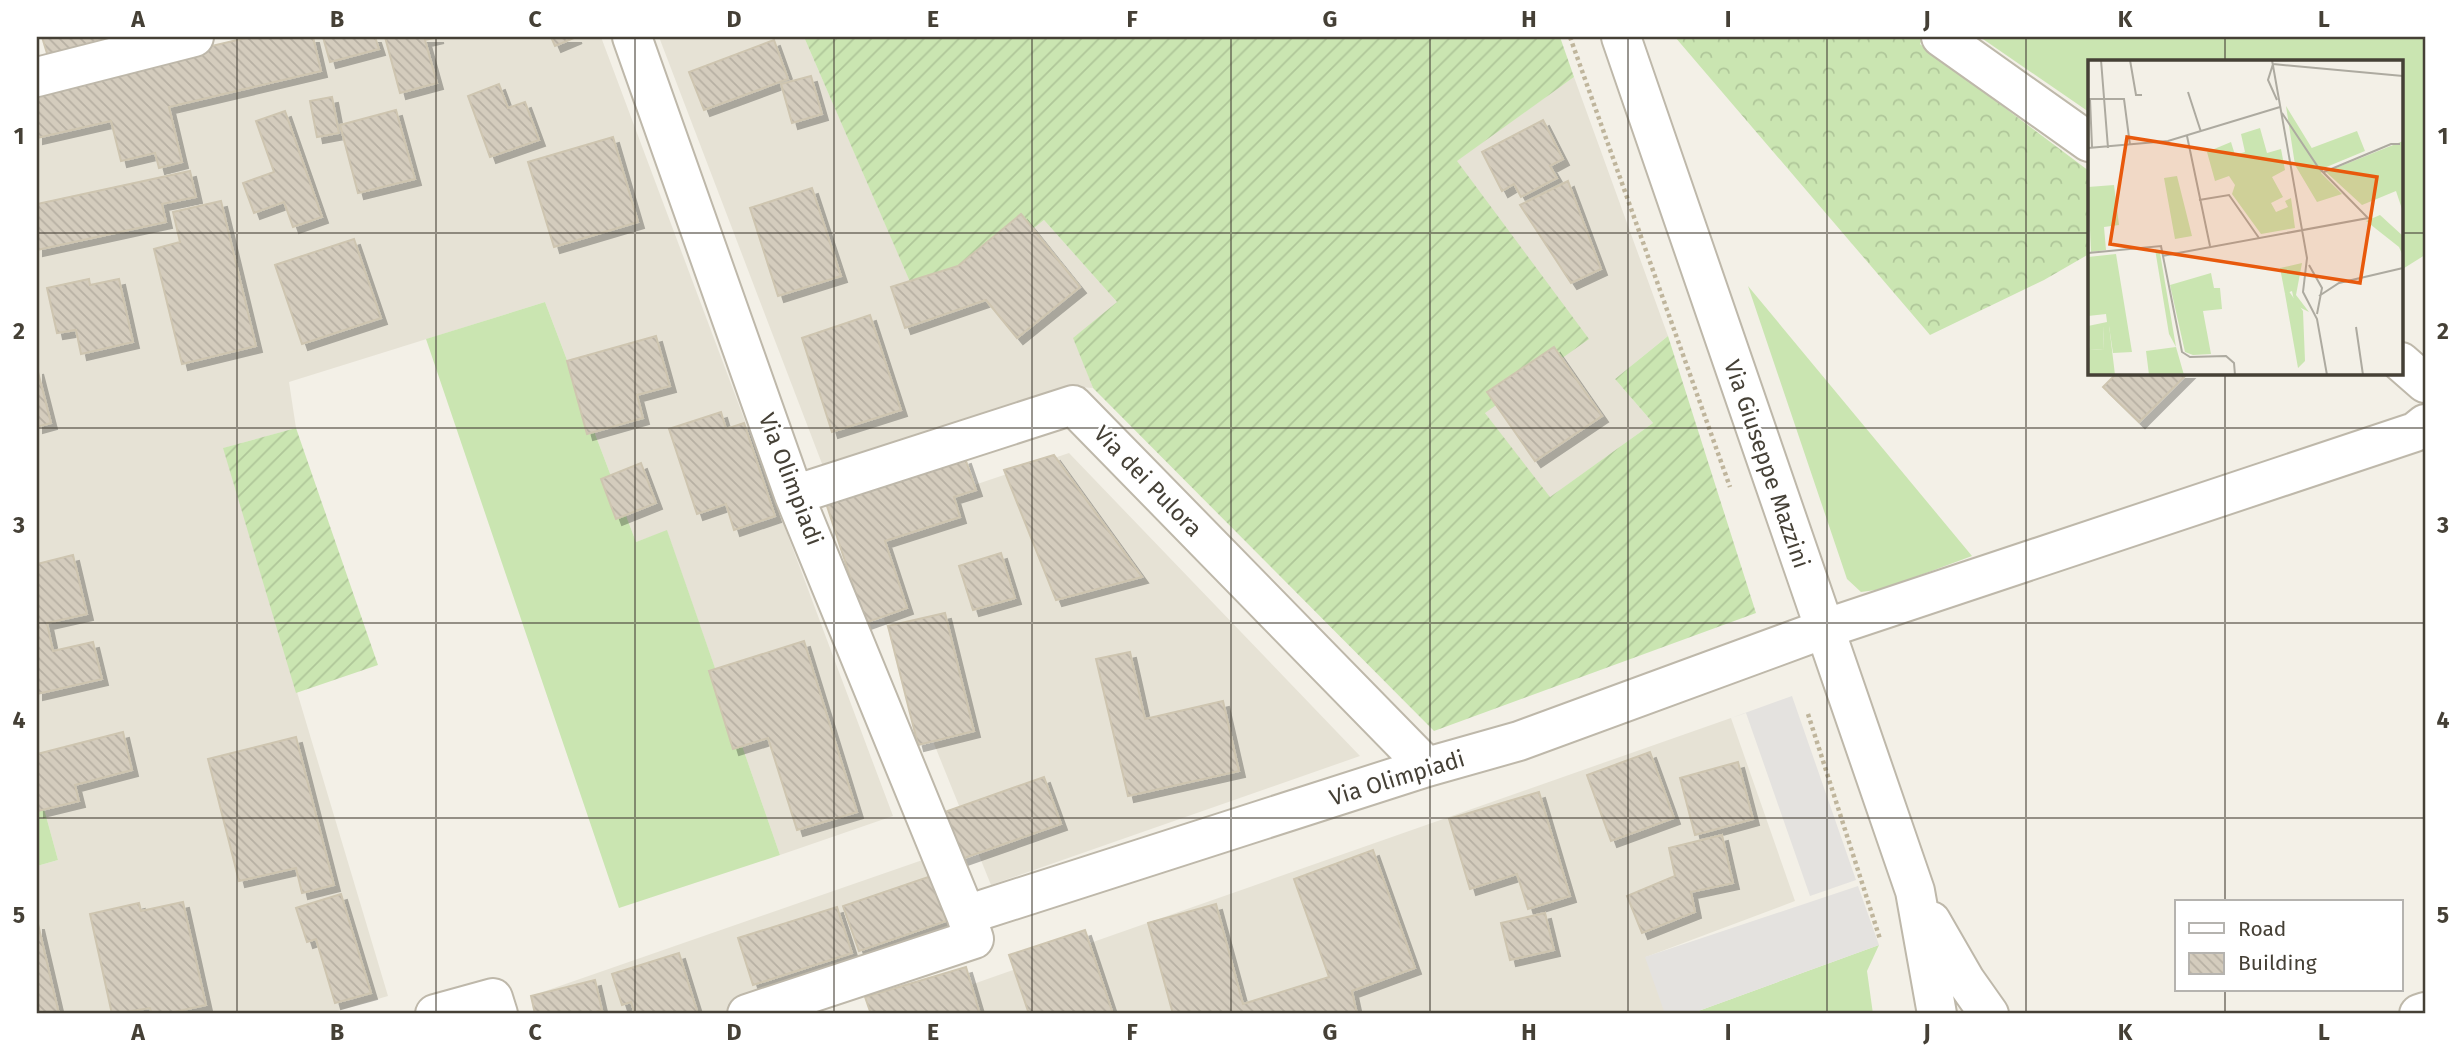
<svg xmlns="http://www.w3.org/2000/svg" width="2462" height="1051" font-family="'Fira Sans',sans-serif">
  <defs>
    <pattern id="forest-crowns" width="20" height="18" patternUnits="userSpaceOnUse" patternTransform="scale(1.75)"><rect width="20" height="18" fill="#cae5b1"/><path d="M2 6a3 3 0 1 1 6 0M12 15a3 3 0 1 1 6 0" fill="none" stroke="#afc699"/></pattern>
    <pattern id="garden-furrows" width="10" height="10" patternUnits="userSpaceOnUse" patternTransform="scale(1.75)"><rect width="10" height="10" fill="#cae5b1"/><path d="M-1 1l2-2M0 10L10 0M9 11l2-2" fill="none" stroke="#afc699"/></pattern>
    <pattern id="building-back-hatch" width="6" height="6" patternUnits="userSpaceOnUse" patternTransform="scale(1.75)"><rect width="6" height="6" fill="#d4ccbd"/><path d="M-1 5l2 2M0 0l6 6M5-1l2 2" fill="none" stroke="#b7b0a3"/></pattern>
    <filter id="shadow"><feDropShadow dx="6" dy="6" stdDeviation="0" flood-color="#0004"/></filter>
  </defs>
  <rect width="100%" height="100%" fill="#f3f0e7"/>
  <!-- residential -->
  <path fill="#e6e2d5" d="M293 37H601L893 816 780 855 667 531 636 542 545 302 289 382 296 428 224 448 388 996 327 1014H37V866L58 860 37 783V102Z
    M659 37H804L914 290 981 270 1044 220 1117 302 1074 338 1093 388 1080 387 824 469Z
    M1574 77 1668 336 1615 379 1653 423 1549 498 1485 413 1456 161Z
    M1069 453 1360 756 991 885 847 528Z
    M1731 718 1795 901 1646 957 1666 1014H888Z
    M937 855 974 947 781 1014H537L531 996Z"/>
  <!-- grass -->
  <path fill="#cae5b1" d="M1980 37H2425V255L2401 270V61H2089V112Z
    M1748 286 1972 556 1883 589 1861 592 1847 579Z
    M545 302 636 542 667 530 780 855 619 908 426 339Z
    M37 783 58 860 37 866Z
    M1879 945 1867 971 1873 1014H1690Z"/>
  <!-- forest -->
  <path fill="url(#forest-crowns)" d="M1675 37H1923L1920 44 2089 171V254L2044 280 1930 335Z"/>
  <!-- garden -->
  <path fill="url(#garden-furrows)" d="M804 37H1560L1574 77 1457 161 1589 339 1485 413 1550 497 1653 423 1615 379 1668 336 1756 613 1434 731 1093 388 1073 338 1117 302 1044 220 981 270 914 291Z
    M296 428 378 665 296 693 223 448Z"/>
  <!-- parking -->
  <path fill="#e4e2df" d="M1792 696 1856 880 1810 896 1746 713 1731 718Z
    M1858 886 1879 945 1690 1014H1665L1645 957Z"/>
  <!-- building -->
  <path fill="url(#building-back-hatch)" stroke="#cec5b0" stroke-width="2" filter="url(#shadow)" d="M42 37H143L50 63Z
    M250 37H313L321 71 169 107 182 162 159 168 155 153 121 161 111 121 37 138V87Z
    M323 37H375L379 49 330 62Z
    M385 37H438L425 40 437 83 400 93Z
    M551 37H576L555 46Z
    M774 40 788 79 704 110 689 72Z
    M811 76 822 114 792 123 781 84Z
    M499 84 508 108 525 102 539 140 490 157 468 96Z
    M332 97 339 133 317 137 310 101Z
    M396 110 415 179 358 193 340 125Z
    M285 111 322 217 293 227 284 202 254 213 243 183 274 172 256 121Z
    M1543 120 1563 159 1550 166 1557 178 1521 197 1514 184 1502 191 1482 152Z
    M613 137 638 222 554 247 528 162Z
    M190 171 196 197 162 204 166 222 37 250V204Z
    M1568 181 1601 269 1571 283 1520 205Z
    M812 188 841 276 778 296 750 208Z
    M221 201 256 346 182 364 154 249 180 242 173 212Z
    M1021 214 1080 287 1017 338 986 300 905 328 891 287 958 266Z
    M354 239 381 318 302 344 275 265Z
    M89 279 90 285 119 279 133 342 81 354 76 330 57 333 47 288Z
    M870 315 901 410 832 432 802 338Z
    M656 336 670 386 637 395 643 418 587 434 567 361Z
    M1554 347 1602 416 1535 461 1487 392Z
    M37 368 51 423 37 427Z
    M2117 373H2188L2139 422 2103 387Z
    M721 412 726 429 744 423 775 516 734 530 726 504 697 514 669 429Z
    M1054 455 1142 577 1056 600 1004 470Z
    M965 458 976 490 954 497 960 517 885 541 907 608 865 623 826 503Z
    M641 463 656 503 616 519 601 479Z
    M1001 553 1015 598 973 610 959 566Z
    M73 555 87 614 47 623 53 651 93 642 102 679 37 694V564Z
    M945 613 974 731 918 745 888 626Z
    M804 641 857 812 797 830 768 738 733 749 709 671Z
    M1130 652 1145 719 1223 701 1239 771 1128 796 1096 659Z
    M123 732 132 770 75 785 79 801 38 811 37 754Z
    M296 737 334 885 302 893 296 868 239 881 208 759Z
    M1650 752 1674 818 1611 841 1587 775Z
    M1738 762 1753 819 1695 835 1680 778Z
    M1044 777 1061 824 953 862 936 815Z
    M1539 792 1570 896 1528 909 1517 874 1470 889 1449 819Z
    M1722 835 1733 883 1691 892 1695 912 1642 933 1627 896 1675 876 1669 848Z
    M1373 850 1415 968 1352 991 1357 1014H1173L1148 923 1216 904 1243 1004 1329 977 1294 879Z
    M940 873 955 918 859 951 843 906Z
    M341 894 371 993 335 1003 316 939 307 942 296 908Z
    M183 902 206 1005 165 1014H152L150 1008 112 1014 90 914 139 903 141 911Z
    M837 907 852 953 753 985 738 938Z
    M1545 913 1554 950 1510 960 1501 923Z
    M37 924H38L59 1014H37Z
    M1085 930 1113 1014H1029L1009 955Z
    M679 953 698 1014H635L631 1002 622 1005 612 974Z
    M966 967 980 1014H871L865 997Z
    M595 980 602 1010 590 1014H535L531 996Z"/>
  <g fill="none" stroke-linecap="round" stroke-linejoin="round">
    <defs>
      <path id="minor" d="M632 37 794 495 966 915
        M1621 37 1915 891 1937 1014
        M1941 37 2089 142
        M37 77 194 37
        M2401 362 2425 383
        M794 495 1073 405 1427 767
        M1931 921 1965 980 1989 1014
        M435 1014 493 998 498 1014
        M747 1014 974 939 966 915 1427 767 1519 741 1824 629 2415 432 2425 424
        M2419 1014 2425 1012"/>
    </defs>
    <!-- minor casing -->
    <use href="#minor" stroke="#beb8aa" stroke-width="42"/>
    <!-- path -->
    <path stroke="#bfb59c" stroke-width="4.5" stroke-dasharray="3.5 3.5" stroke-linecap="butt" d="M1570 37 1730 487
      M1808 714 1880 939"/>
    <!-- minor -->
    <use href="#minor" stroke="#fff" stroke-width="38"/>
  </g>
  <!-- grid -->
  <path fill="none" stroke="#454036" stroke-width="2" stroke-opacity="0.55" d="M237 37V1014M436 37V1014M635 37V1014M834 37V1014M1032 37V1014M1231 37V1014M1430 37V1014M1628 37V1014M1827 37V1014M2026 37V1014M2225 37V61M37 233H2089M2401 233H2425M2225 373V902M37 428H2425M37 623H2425M37 818H2425M2225 990V1014"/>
  <g text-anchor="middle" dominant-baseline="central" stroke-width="6" stroke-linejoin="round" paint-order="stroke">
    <!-- street labels -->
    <g font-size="23" fill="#454036" stroke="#fff">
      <text transform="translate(1767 464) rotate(71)">Via Giuseppe Mazzini</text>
      <text transform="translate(791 479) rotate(69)">Via Olimpiadi</text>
      <text transform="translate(1148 481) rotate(46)">Via dei Pulora</text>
      <text transform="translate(1397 778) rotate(-17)">Via Olimpiadi</text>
    </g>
  </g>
  <!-- overview -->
  <g transform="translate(2088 60)">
    <rect width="315" height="315" fill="#f3f0e7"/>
    <path d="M269 71 277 91 236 108 221 89ZM315 81V152L308 131 274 145 238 112ZM89 116 104 176 87 179 76 118ZM26 125 31 165 16 167 18 190 3 192 0 127ZM28 194 44 292 25 293 21 266 15 267 16 290 2 289 0 266 19 262 18 254 0 256V197ZM214 203 208 235 221 252 207 245 204 231 197 234 192 208ZM88 287 96 315H61L58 291Z" fill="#cae5b1"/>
    <path d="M198 46 236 108 233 113 254 134 229 142 207 105ZM292 155 315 176V196L311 187 278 161ZM67 189 72 193 88 287 81 274ZM200 230 215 251 217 301 210 308 197 234ZM21 265 27 315H0V280L2 289 16 290 15 266Z" fill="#cae5b1"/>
    <path d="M172 68 179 93 193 89 197 110 184 117 195 137 183 143 188 152 200 147 197 141 203 138 207 168 173 174 144 134 147 125 141 116 127 121 119 92 143 82 147 95 157 92 153 74ZM123 213 126 228H132L134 249 115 251 123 294 105 295 97 292 82 225Z" fill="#cae5b1"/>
    <path fill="none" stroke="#adaaa0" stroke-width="2" d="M13 0 20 88M42 0 48 35H54M184 0 219 198 215 232 229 259 239 315M185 4 315 16M185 4 180 20 189 40M100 32 113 72M0 39H36L42 85M2 39 4 87M99 76 122 186M0 88 80 81 192 47M236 112 303 84H312M111 140 141 135 171 178M0 193 73 186 94 292 102 297 138 296 146 303 147 315M74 196 280 158 230 107 194 53M221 205 234 228 229 254M231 236 251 223 315 208M268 267 275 315"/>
    <path fill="#e8590c" fill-opacity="0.15" stroke="#e8590c" stroke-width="3.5" d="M39 77 289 117 272 223 22 184Z"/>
    <rect width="315" height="315" fill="none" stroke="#454036" stroke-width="3.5"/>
  </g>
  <!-- border -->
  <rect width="2462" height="1051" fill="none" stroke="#ffffff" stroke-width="77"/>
  <!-- legend -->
  <rect x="2175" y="900" width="228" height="91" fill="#ffffff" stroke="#b5b3af" stroke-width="2"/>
  <rect x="2189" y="923" width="35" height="10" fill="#ffffff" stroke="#b5b3af" stroke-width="2"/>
  <text x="2238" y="936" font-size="21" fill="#454036">Road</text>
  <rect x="2189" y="953" width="35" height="21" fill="url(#building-back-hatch)" stroke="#b5b3af" stroke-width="2"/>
  <text x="2238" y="970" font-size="21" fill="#454036">Building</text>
  <rect x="38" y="38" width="2386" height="974" fill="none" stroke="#454036" stroke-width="2.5"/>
  <g font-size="23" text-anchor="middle" font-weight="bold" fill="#454036">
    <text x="138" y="27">A</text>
    <text x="337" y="27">B</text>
    <text x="535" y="27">C</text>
    <text x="734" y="27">D</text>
    <text x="933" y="27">E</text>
    <text x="1132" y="27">F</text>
    <text x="1330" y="27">G</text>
    <text x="1529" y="27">H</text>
    <text x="1728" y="27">I</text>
    <text x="1927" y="27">J</text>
    <text x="2125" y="27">K</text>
    <text x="2324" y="27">L</text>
    <text x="19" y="144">1</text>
    <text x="2443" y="144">1</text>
    <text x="19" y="339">2</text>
    <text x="2443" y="339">2</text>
    <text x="19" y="533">3</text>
    <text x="2443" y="533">3</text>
    <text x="19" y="728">4</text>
    <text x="2443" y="728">4</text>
    <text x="19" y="923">5</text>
    <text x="2443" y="923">5</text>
    <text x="138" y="1040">A</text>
    <text x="337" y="1040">B</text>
    <text x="535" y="1040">C</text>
    <text x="734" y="1040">D</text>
    <text x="933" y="1040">E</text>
    <text x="1132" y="1040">F</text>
    <text x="1330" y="1040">G</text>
    <text x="1529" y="1040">H</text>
    <text x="1728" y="1040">I</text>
    <text x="1927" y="1040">J</text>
    <text x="2125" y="1040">K</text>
    <text x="2324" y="1040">L</text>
  </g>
</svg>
